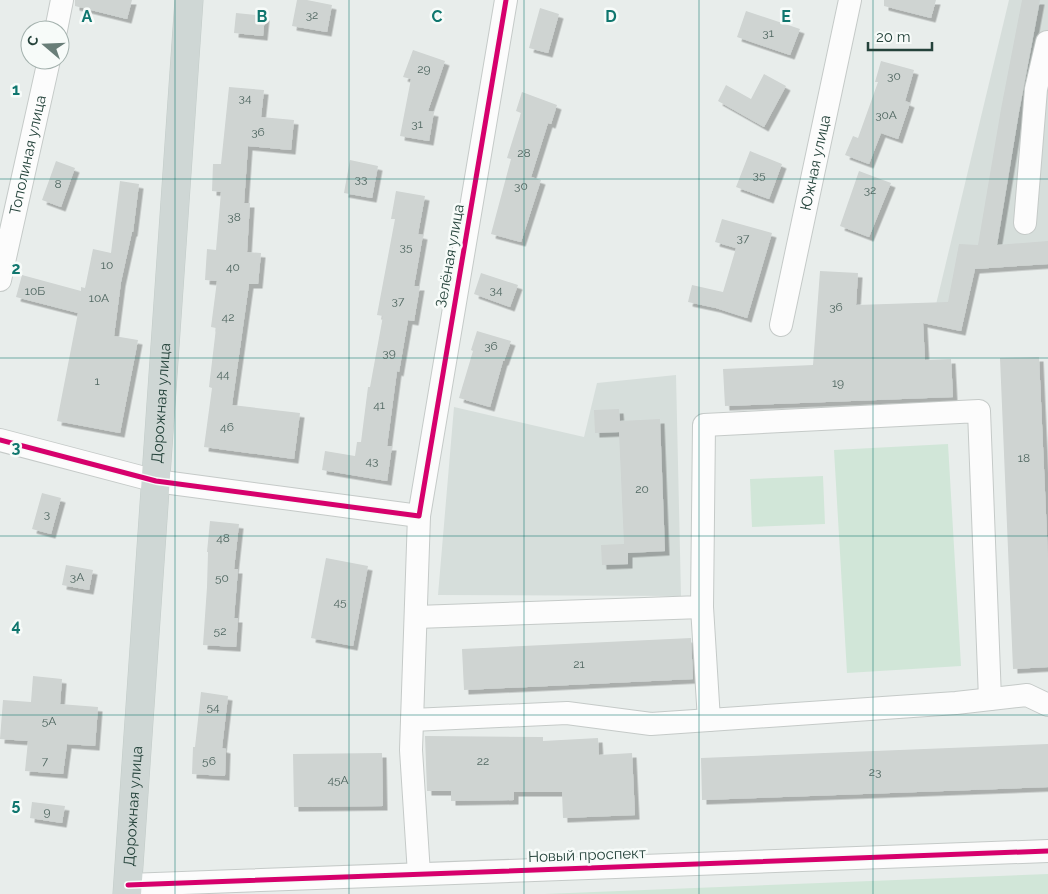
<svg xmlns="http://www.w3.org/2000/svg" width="1048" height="894" font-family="Raleway,sans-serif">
  <defs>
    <filter id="shadow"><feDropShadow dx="4.5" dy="4.5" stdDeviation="0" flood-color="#0004"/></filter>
  </defs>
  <rect width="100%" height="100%" fill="#e8edeb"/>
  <!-- built -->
  <path fill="#d6dedb" d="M1009 0H1048V263L974 264 956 325 933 317Z
    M676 375 681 596 438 595 454 407 584 437 597 383Z"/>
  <!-- green -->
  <path fill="#d1e6d8" d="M948 444 961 666 847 673 834 450Z
    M823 476 825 524 752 527 750 479Z
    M1048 874V894H544Z"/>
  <!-- building -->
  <path fill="#cfd4d2" filter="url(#shadow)" d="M75 0H132L127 19 75 6Z
    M297 0H307L332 5 327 32 292 26Z
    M884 0H936L931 18 884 6Z
    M1022 0H1040L1019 112 997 245 1048 241V264L975 269 961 331 923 323 925 360 951 359 953 397 725 406 723 369 813 365 820 271 858 273 856 305 948 302 959 244 978 245 1001 109Z
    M540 8 559 14 548 53 529 48Z
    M746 11 800 29 790 55 737 37Z
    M236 13 265 16 263 36 234 33Z
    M413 50 445 61 428 111 434 112 429 141 400 136 411 79 403 77Z
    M881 61 914 70 905 101 910 103 898 139 881 133 869 164 845 155 853 136 858 138 878 82H875Z
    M764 74 786 86 764 127 718 101 726 85 751 99Z
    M229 87 264 90 261 117 294 120 291 150 248 146 244 203H250L247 252 261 253 258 284H249L232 405 300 413 294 459 204 447 212 388 209 387 216 328 211 327 217 281 205 280 207 249 216 250 221 192 212 191 213 164H221Z
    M522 92 557 105 551 124 548 123 531 177 541 180 521 242 491 234 511 159 507 158 521 113 516 111Z
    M750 151 782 164 769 199 736 187Z
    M350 160 378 166 372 198 344 193Z
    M56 161 75 168 61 207 42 200Z
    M859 171 891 183 869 237 840 226Z
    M120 181 139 184 133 232H132L121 282 114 336 138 340 120 433 57 421 78 313 16 297 22 275 81 291V287L85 288 93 249 111 253Z
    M396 191 425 196 418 234 423 235 414 286H420L414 321 408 320 399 372 397 371 387 446H392L387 481 322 470 325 451 355 456 357 442H361L368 387H370L383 316 377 315 395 219H391Z
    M722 219 772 233 747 318 716 308 688 302 692 285 723 292 736 248 715 242Z
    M481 273 518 285 510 307 474 294Z
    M477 331 511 341 504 361H503L490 407 459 398 473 351 471 350Z
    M1039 357 1048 558V667L1013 669 1000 358Z
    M619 409 620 421 660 419 665 551 628 553V564L602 565 601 545 624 544 619 432 595 433 594 410Z
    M42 493 61 498 51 534 32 529Z
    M210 521 239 524 234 569H238L234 618H238L236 647 203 645 207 587 208 552H207Z
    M326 558 368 566 353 646 311 638Z
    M66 565 93 570 89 590 62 585Z
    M691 638 693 679 464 690 462 649Z
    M33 676 62 679 60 704 98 707 95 746 67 744 63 774 25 771 28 741 0 739 3 700 31 702Z
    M201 692 228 696 222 748 226 749 225 776 192 774 193 747H195Z
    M425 736 543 737V741L598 738 599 755 632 753 635 815 563 818 562 792H514V800L451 801V791H427Z
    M1048 744V787L702 800 701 758Z
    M382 753 383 806 294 807 293 754Z
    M32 802 65 806 62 823 30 818Z"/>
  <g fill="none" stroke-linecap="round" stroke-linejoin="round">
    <defs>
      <g id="minor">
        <path d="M56 30 62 0"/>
        <path d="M1025 223 1036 89 1047 42"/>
        <path id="s1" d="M0 280 49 60"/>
        <path id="s2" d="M781 325 850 0"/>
        <path d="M0 440 156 481 419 516"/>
        <path d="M702 607 709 720"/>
        <path d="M416 617 702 607 704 425 979 411 990 699"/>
        <path d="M412 720 567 713 651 724 956 703 1027 695 1048 705"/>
        <path d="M419 874 411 750 419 516 506 0"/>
        <path d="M128 885 1048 851"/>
      </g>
      <g id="major">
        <path id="s3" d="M127 894 189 0"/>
      </g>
    </defs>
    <!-- minor casing -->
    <use href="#minor" stroke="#c5cac8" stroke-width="24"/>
    <!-- major casing -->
    <use href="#major" stroke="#c3ccc9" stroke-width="29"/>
    <!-- minor -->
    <use href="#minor" stroke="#fcfcfc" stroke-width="22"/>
    <!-- major -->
    <use href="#major" stroke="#cfd7d5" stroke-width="28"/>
    <defs>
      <path id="cycleway" d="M0 440 156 481 419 516 506 0
        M128 885 1048 851"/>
    </defs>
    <!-- cycleway casing -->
    <use href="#cycleway" stroke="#f7fbf9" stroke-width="8"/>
    <!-- cycleway -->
    <use href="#cycleway" stroke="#d6006c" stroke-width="5"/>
  </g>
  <!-- grid -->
  <path fill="none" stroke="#0f766e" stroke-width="1" stroke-opacity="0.55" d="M175 0V894M349 0V894M524 0V894M699 0V894M873 0V894M0 179H1048M0 358H1048M0 536H1048M0 715H1048"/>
  <g text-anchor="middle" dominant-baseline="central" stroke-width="5" stroke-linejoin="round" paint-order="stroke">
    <!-- number labels -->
    <g font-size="12" fill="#506761">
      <text x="312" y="15">32</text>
      <text x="768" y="33">31</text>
      <text x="424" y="69">29</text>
      <text x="894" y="76">30</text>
      <text x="245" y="98">34</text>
      <text x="886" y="115">30А</text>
      <text x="417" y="124">31</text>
      <text x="258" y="132">36</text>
      <text x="524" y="153">28</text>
      <text x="759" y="175">35</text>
      <text x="361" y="179">33</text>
      <text x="58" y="184">8</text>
      <text x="521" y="186">30</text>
      <text x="870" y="190">32</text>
      <text x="234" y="217">38</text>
      <text x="743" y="238">37</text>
      <text x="406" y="247">35</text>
      <text x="107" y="265">10</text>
      <text x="233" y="267">40</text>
      <text x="496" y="290">34</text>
      <text x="35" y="291">10Б</text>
      <text x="99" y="298">10А</text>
      <text x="398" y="301">37</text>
      <text x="836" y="307">36</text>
      <text x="228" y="317">42</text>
      <text x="491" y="346">36</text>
      <text x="389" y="353">39</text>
      <text x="223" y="374">44</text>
      <text x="97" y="381">1</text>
      <text x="838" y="383">19</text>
      <text x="379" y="405">41</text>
      <text x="227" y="427">46</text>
      <text x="1024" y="458">18</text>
      <text x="372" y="461">43</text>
      <text x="642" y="489">20</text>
      <text x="47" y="514">3</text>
      <text x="223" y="538">48</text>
      <text x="77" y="577">3А</text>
      <text x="222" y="578">50</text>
      <text x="340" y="602">45</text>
      <text x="220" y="631">52</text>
      <text x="579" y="664">21</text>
      <text x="213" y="707">54</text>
      <text x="49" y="721">5А</text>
      <text x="45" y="761">7</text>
      <text x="209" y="761">56</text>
      <text x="483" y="761">22</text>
      <text x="875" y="772">23</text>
      <text x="338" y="780">45А</text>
      <text x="47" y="812">9</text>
    </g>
    <!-- street labels -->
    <g font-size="15" fill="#24423a" stroke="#f7fbf9">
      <text stroke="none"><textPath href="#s1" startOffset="128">Тополиная улица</textPath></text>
      <text stroke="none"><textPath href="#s2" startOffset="166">Южная улица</textPath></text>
      <text transform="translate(450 256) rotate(-80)">Зелёная улица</text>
      <text stroke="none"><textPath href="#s3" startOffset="492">Дорожная улица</textPath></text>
      <text stroke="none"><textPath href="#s3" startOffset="88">Дорожная улица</textPath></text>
      <text transform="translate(587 855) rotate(-2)">Новый проспект</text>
    </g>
  </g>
  <g font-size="16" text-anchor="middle" font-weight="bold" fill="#0f766e" stroke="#f7fbf9" stroke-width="5" stroke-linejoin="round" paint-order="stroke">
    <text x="87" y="22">A</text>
    <text x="262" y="22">B</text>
    <text x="437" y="22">C</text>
    <text x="611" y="22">D</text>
    <text x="786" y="22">E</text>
    <text x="16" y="95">1</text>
    <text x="16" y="274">2</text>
    <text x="16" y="453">3</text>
    <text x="16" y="631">4</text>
    <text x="16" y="810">5</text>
  </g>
  <!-- north arrow -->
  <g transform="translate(45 45) rotate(289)"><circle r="24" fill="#f7fbf9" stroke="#a3b1ad"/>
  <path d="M0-4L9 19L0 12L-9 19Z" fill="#697e78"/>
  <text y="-8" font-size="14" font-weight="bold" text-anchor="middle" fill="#24423a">С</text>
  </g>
  <!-- scale -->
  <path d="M868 42v8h64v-8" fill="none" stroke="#24423a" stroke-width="2.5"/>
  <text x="876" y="42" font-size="15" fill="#24423a" stroke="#f7fbf9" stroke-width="4" paint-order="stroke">20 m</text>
</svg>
